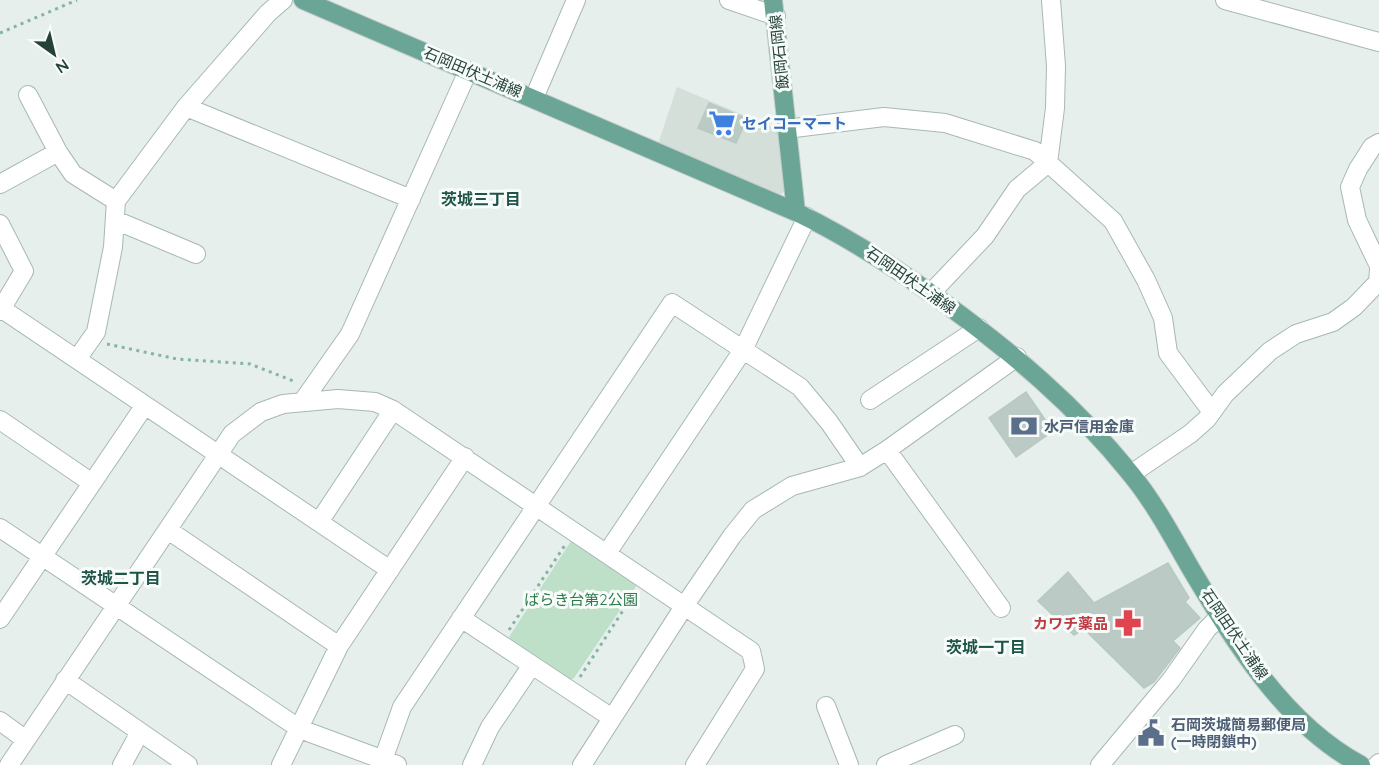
<svg xmlns="http://www.w3.org/2000/svg" width="1379" height="765" font-family="Quicksand,'Noto Sans JP',sans-serif">
  <rect width="100%" height="100%" fill="#e6efeb"/>
  <!-- built -->
  <path fill="#d4dfda" d="M677 87 774 128 778 132 785 191 781 194H775L658 144Z"/>
  <!-- green -->
  <path fill="#bfe0c8" d="M571 541 637 585 574 678 570 680 511 640 509 637Z"/>
  <!-- building -->
  <path fill="#bbcac4" stroke="#b8c9c2" stroke-width="1.5" d="M709 103 747 119 736 143 698 128Z
    M1026 392 1053 431 1016 457 989 418Z
    M1168 563 1189 598 1185 602 1200 618 1173 641 1180 648 1154 682 1144 688 1084 629 1074 635 1038 601 1068 572 1094 603Z
    M1150 723 1164 737 1155 746 1141 733Z"/>
  <g fill="none" stroke-linecap="round" stroke-linejoin="round">
    <defs>
      <path id="minor" d="M729 0 776 16
        M1225 0 1379 42
        M28 95 58 152
        M534 98 576 0
        M186 107 411 199
        M786 129 884 117 945 123 1035 151 1113 221 1146 280 1163 318 1168 353 1212 412
        M1379 143 1372 147 1358 169 1350 187 1357 220 1379 266
        M0 184 58 152 73 174 116 201
        M115 220 196 254
        M0 224 24 271 0 311
        M931 293 985 236 1017 189 1048 163 1055 108 1056 66 1051 0
        M2 309 390 570
        M77 359 96 332 113 247 116 201 186 107 268 13 283 0
        M870 400 979 328
        M303 401 350 334 468 71
        M0 420 92 483
        M887 450 1001 608
        M1131 474 1190 434 1207 419 1225 394 1270 351 1296 334 1333 322 1354 307 1378 282 1379 269
        M319 522 393 410
        M0 528 300 729 397 765
        M168 530 339 646
        M607 553 743 350 807 217
        M461 618 612 718
        M0 619 145 405
        M65 680 188 765
        M826 706 849 765
        M0 721 26 740
        M383 760 402 707 672 303 800 387 829 422 860 467
        M9 765 232 434 261 412 283 404 338 399 375 402 393 410 751 651 755 669 695 765
        M122 765 140 732
        M281 765 339 646 465 457
        M472 765 490 727 532 665
        M582 765 685 605 732 536 753 510 792 486 860 467 887 450 1017 357
        M886 765 955 735
        M1100 765 1171 680 1207 629 1220 616
        M1377 765 1379 763"/>
      <path id="major" d="M303 0 796 212C848 237 896 268 943 302 1013 353 1075 405 1130 473 1154 502 1172 536 1191 569 1234 641 1284 724 1361 765
        M773 0 796 212"/>
    </defs>
    <!-- minor casing -->
    <use href="#minor" stroke="#a8b8b2" stroke-width="20"/>
    <!-- major casing -->
    <use href="#major" stroke="#c2cac8" stroke-width="20"/>
    <!-- path -->
    <path stroke="#86b3a5" stroke-width="3" stroke-dasharray="3 4.5" stroke-linecap="butt" d="M0 33 77 0
      M107 344 177 359 250 364 296 382
      M509 630 565 545
      M580 677 635 592"/>
    <!-- minor -->
    <use href="#minor" stroke="#fff" stroke-width="18"/>
    <!-- major -->
    <use href="#major" stroke="#6aa596" stroke-width="18"/>
  </g>
  <!-- icons -->
  <defs>
    <symbol id="supermarket-bare" viewBox="-9 -9 18 18"><path d="M-6-5.5h2.5l.6 2H6L4.5 2H-2.5L-4.4-4H-6ZM-1.5 3.2a1.3 1.3 0 1 0 .1 0ZM3 3.2a1.3 1.3 0 1 0 .1 0Z" fill="#3f7fe0" stroke="#f7fbf9" stroke-width="2.5" paint-order="stroke"/></symbol>
    <symbol id="bank-bare" viewBox="-9 -9 18 18"><path d="M-6-4H6V4H-6ZM0-2.3a2.3 2.3 0 1 0 0 4.6a2.3 2.3 0 1 0 0-4.6Z" fill="#5c6f8a" stroke="#f7fbf9" stroke-width="2.5" paint-order="stroke"/></symbol>
    <symbol id="pharmacy-bare" viewBox="-9 -9 18 18"><path d="M-2-6h4v4h4v4h-4v4h-4v-4h-4v-4h4Z" fill="#e0444e" stroke="#f7fbf9" stroke-width="2.5" paint-order="stroke"/></symbol>
    <symbol id="civic-bare" viewBox="-9 -9 18 18"><path d="M-.6-6.5H3V-4.5H.6V-3L4-1V1h2V6H-6V1h2V-1L-.6-3ZM-1.2 2.5V6h2.4V2.5Z" fill="#5c6f8a" stroke="#f7fbf9" stroke-width="2.5" paint-order="stroke"/></symbol>
  </defs>
  <g fill-rule="evenodd">
    <use href="#supermarket-bare" x="703" y="104" width="38" height="38"/>
    <use href="#bank-bare" x="1005" y="407" width="38" height="38"/>
    <use href="#pharmacy-bare" x="1109" y="604" width="38" height="38"/>
    <use href="#civic-bare" x="1132" y="714" width="38" height="38"/>
  </g>
  <g text-anchor="middle" dominant-baseline="central" stroke-width="6" stroke-linejoin="round" paint-order="stroke">
    <!-- street labels -->
    <g font-size="15" fill="#24423a" stroke="#f7fbf9">
      <text transform="translate(779 52) rotate(-96)">飯岡石岡線</text>
      <text transform="translate(473 72) rotate(23)">石岡田伏土浦線</text>
      <text transform="translate(911 280) rotate(35)">石岡田伏土浦線</text>
      <text transform="translate(1235 634) rotate(56)">石岡田伏土浦線</text>
    </g>
    <!-- shop labels -->
    <g font-size="15" font-weight="bold" fill="#366cbe" stroke="#f7fbf9" text-anchor="start">
      <text x="742" y="123">セイコーマート</text>
    </g>
    <!-- service labels -->
    <g font-size="15" font-weight="bold" fill="#4e5e75" stroke="#f7fbf9" text-anchor="start">
      <text x="1044" y="426">水戸信用金庫</text>
      <text x="1171" y="724">石岡茨城簡易郵便局<tspan x="1171" dy="17">(一時閉鎖中)</tspan></text>
    </g>
    <!-- park labels -->
    <g font-size="15" fill="#2d7a4b" stroke="#f7fbf9">
      <text x="581" y="599">ばらき台第2公園</text>
    </g>
    <!-- health labels -->
    <g font-size="15" font-weight="bold" fill="#be3a42" stroke="#f7fbf9" text-anchor="end">
      <text x="1108" y="623">カワチ薬品</text>
    </g>
    <!-- neighbourhood labels -->
    <g font-size="16" font-weight="bold" fill="#1f5548" stroke="#f7fbf9">
      <text x="481" y="199">茨城三丁目</text>
      <text x="121" y="578">茨城二丁目</text>
      <text x="986" y="647">茨城一丁目</text>
    </g>
  </g>
  <!-- north arrow -->
  <g transform="translate(54 54) rotate(146)" stroke="#f7fbf9" stroke-width="4.5" paint-order="stroke">
  <path d="M0-4.5L10 22L0 15L-10 22Z" fill="#24423a"/>
  <text y="-9" font-size="16" font-weight="bold" text-anchor="middle" fill="#24423a">N</text>
  </g>
</svg>
